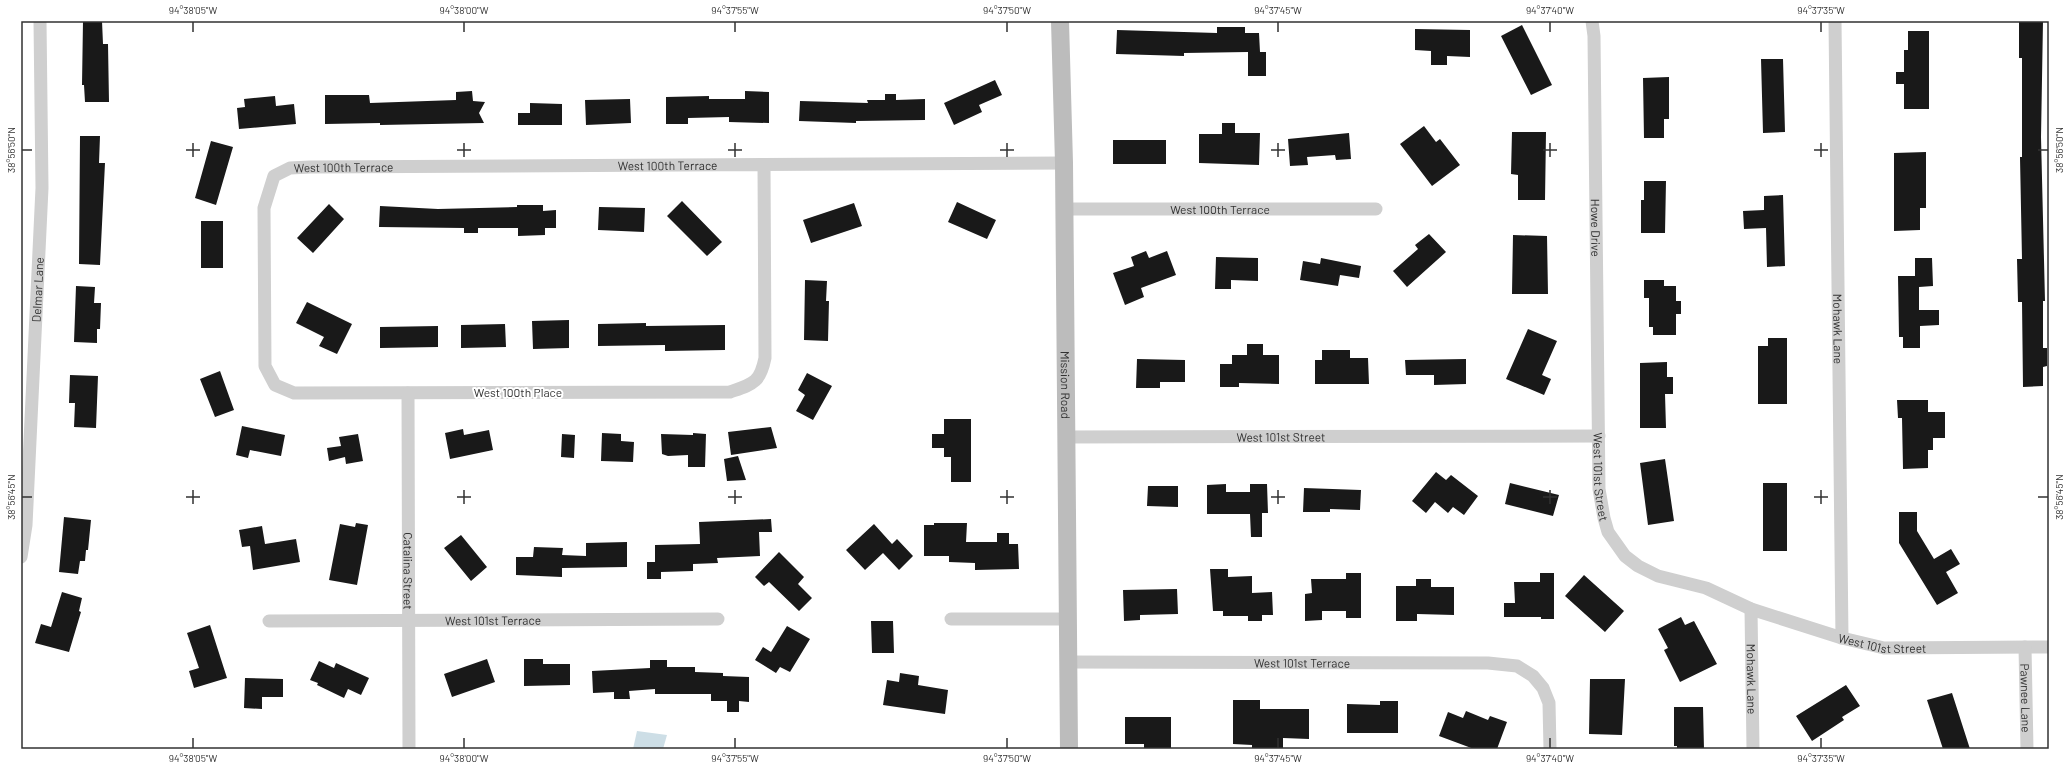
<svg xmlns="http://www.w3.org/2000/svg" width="2070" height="770" font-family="Barlow,sans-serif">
  <rect width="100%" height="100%" fill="#fff"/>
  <!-- water -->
  <path fill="#cddee6" d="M637 731 667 735 663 749H633Z"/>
  <!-- building -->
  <path fill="#191919" d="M83 21H102L103 44H108L109 102H85L84 85H82Z
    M2019 21H2043L2041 137 2045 301H2043V348H2047V366L2043 367V386L2023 387 2022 302H2018L2017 259H2022L2020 157H2022V58H2019Z
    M1522 25 1552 85 1531 95 1501 36Z
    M1217 27H1245V33H1259L1260 52H1266V76H1248V52L1184 53V56L1116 54 1117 30 1217 33Z
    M1415 29 1470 30V57L1447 56V65H1431V51L1415 50Z
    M1908 31H1929V109H1904V84H1896V72H1904V50H1908Z
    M1761 59H1783L1785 132 1763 133Z
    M1669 77V119H1664V138H1644L1643 78Z
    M995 80 1002 95 979 105 982 112 954 125 944 103Z
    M472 91 473 101 485 102 479 113 484 123 380 125V123L325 124V95H369L370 103 456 100V92Z
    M745 91 769 92V123L729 122V117L688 118V124H666V97L709 96V99H745Z
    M885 94H896V100L925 99V120L856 121V123L799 121 800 101 868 103 867 100H885Z
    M275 96 276 106 294 104 296 124 239 129 237 108 245 107 244 99Z
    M630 99 631 123 586 125 585 100Z
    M530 103 562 104V125H518V113H530Z
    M1222 123H1235V133H1260L1259 165 1199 163V134H1222Z
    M1424 126 1436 142 1440 139 1460 165 1432 186 1400 144Z
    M1512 132H1546L1545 200H1518V175L1511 174Z
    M1349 133 1351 159 1336 160 1335 155 1307 157 1308 165 1290 166 1288 139Z
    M80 136H100L99 163H105L100 265 79 264Z
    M1113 140H1166V164H1113Z
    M211 141 233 147 216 205 195 198Z
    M1926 152V208H1920V230L1894 231V153Z
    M1644 181H1666L1665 233H1641V200H1644Z
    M1783 195 1785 266 1767 267 1766 228 1744 229 1743 211 1764 210V196Z
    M682 201 722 242 707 256 667 216Z
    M957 202 996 220 987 239 948 222Z
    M854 203 862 226 811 243 803 220Z
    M329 204 344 219 313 253 297 238Z
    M517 205H543V211L556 210V228H545V235L518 236V228H478V233H464V228L379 227 380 206 438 209 517 207Z
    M599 207 645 208 644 232 598 230Z
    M201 221H223V268H201Z
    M1429 234 1446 252 1407 287 1393 271 1418 249 1415 245Z
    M1513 235 1547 236 1548 294H1512Z
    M1146 251 1149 258 1167 251 1176 275 1141 288 1144 297 1125 305 1113 273 1134 266 1131 257Z
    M1216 257 1258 258V281L1231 280V289H1215Z
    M1321 258 1361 266 1359 278 1340 275 1338 286 1300 280 1303 261 1320 264Z
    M1915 258H1932L1933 286 1919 287V310H1939V325L1920 326V348H1903V337H1899L1898 276H1915Z
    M805 280 827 281 826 301H829L828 341 804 340Z
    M1644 280H1664V286H1676V301H1681V314H1676V335H1653V327H1649V298H1644Z
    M76 286 95 287 94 303H101L100 329H97V343L74 342Z
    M307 302 352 324 337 354 319 346 324 337 296 323Z
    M569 320V348L533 349 532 321Z
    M646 323V326L725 325V350L665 351V345L598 346V324Z
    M505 324 506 347 461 348V325Z
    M438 326V347L380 348V327Z
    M1528 329 1557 341 1542 375 1551 379 1544 395 1506 379Z
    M1768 338H1787V404H1758V346H1768Z
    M1247 344H1263V355H1279V384L1239 383V387H1220V364H1232V355H1247Z
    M1322 350H1350V358H1368L1369 384H1315V360H1322Z
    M1137 359 1185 360V382H1160V388H1136Z
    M1466 359V384L1434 385V375H1406L1405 360Z
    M1667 362V377H1673V394H1665L1666 428H1640V363Z
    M220 371 234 410 215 417 200 379Z
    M807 373 832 386 813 420 796 411 805 395 798 390Z
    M70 375 98 376 96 428 74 427 75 403H69Z
    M1897 400H1928V412H1945V438H1933V450H1928V468L1903 469 1902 418H1898Z
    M944 419H971V482H951V457H944V448H932V434H944Z
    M242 426 285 435 281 456 250 450 248 458 236 455Z
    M771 427 777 448 731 455 728 432Z
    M463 429 464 435 489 430 493 450 450 459 445 433Z
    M602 433 621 434V441L634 442 633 462 601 461Z
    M693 433 706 434 705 467H688V455L668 456 662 454 661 434 693 435Z
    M358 434 363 461 346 464 345 457 329 461 327 448 341 446 339 437Z
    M562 434 575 435 574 458 561 457Z
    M738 456 746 480 727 481 724 459Z
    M1665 459 1674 521 1648 525 1640 463Z
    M1436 472 1446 480 1451 475 1478 496 1464 515 1453 507 1448 513 1435 502 1426 513 1412 501Z
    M1510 483 1559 495 1553 516 1505 504Z
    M1763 483H1787V551H1763Z
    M1226 484V492H1250V484H1267L1268 513H1262V537H1251L1250 514H1207V485Z
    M1148 486H1178V507L1147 506Z
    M1304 488 1361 490 1360 510 1330 509V512H1303Z
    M1899 512H1917V531L1934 559 1951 549 1960 564 1946 572 1958 593 1937 605 1899 543Z
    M64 517 91 520 88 550H86L85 561H80L78 574 59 572Z
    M771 519 772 532H759L760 556 717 558 718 563 693 564V571L661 572V579H647V562H655V545L700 544 699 522Z
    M356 523 368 525 357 585 329 580 340 524 355 527Z
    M934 523H967L966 542H997V533H1009V544H1018L1019 569 975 570V563L949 562V556H924V525H934Z
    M874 524 892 544 897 539 913 556 899 570 883 553 865 570 846 550Z
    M262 526 265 544 296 539 300 562 253 570 250 546 242 547 239 530Z
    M461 535 487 567 471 581 444 548Z
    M627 542V567L562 568V577L516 575V557H533L534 547 563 548 562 555 586 556V543Z
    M779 552 804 577 798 584 812 598 799 611 769 582 764 586 755 577Z
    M1210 569H1228V577L1252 576V593L1272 592 1273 615H1262V621H1248V616H1223V611H1213Z
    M1346 573H1361V618H1346V611H1322V620L1305 621V594L1312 593 1311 579H1346Z
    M1540 573H1554V619H1541V617H1504V603H1515L1514 582H1540Z
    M1584 575 1624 611 1605 632 1565 596Z
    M1416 579H1431V587H1454V615L1417 614V621H1396V586H1416Z
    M1177 589 1178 614 1140 615V620L1124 621 1123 590Z
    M62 592 82 598 79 611 81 612 69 652 35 643 41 624 51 627Z
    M1681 617 1685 625 1694 621 1717 664 1680 682 1664 650 1668 648 1658 629Z
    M871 621H893L894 653H872Z
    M210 625 227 678 194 688 189 671 199 668 187 633Z
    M787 626 810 639 790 672 780 667 776 673 755 660 763 647 771 652Z
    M487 659 495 682 452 697 444 674Z
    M524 659H543V664H570V685L524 686Z
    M650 660H667V667H695V672L723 673V676L749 677V702L739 701V712H727V701H711V694H655V689L629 691 630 699H614V692L593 693 592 671 650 668Z
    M319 661 334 668 336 663 369 678 361 695 348 689 344 698 317 685 318 683 310 680Z
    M900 673 919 676 918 685 948 690 945 714 883 705 887 680 899 682Z
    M245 678 283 679V697H262V709L244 708Z
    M1590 679H1625L1622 735 1589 734Z
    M1846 685 1860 706 1842 717 1844 720 1812 741 1796 716Z
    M1952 693 1970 749H1943L1927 700Z
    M1233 700H1260V709H1309V739L1283 738V749H1252V745L1233 744Z
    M1380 701H1398V733H1347V704L1380 705Z
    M1674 707H1703L1704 749H1677V746H1674Z
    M1466 711 1488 720 1490 716 1507 722 1497 749H1474L1439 736 1448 712 1463 718Z
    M1125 717H1171V749H1144V744H1125Z"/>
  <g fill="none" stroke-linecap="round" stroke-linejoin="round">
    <!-- street -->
    <g stroke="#cfcfcf" stroke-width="13">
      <path id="s1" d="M1592 21 1594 36 1599 489 1604 518 1608 532 1625 556 1638 566 1658 576 1706 588 1751 609 1842 638 1884 648 2049 647"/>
      <path id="s2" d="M1835 21 1842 638"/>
      <path id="s3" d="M764 165 765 358C760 383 753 384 730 392L294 393 275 385 265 366 264 208 274 176 290 168 310 167 1064 163"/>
      <path id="s4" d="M1064 209H1376"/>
      <path id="s5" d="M408 393 409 749"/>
      <path id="s6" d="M1066 437 1599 436"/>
      <path id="s7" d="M21 557 26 525 42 188 40 21"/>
      <path id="s8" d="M1751 609 1753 749"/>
      <path d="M951 619H1067"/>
      <path id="s9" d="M269 621 718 619"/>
      <path id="s10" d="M2025 647 2027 749"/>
      <path id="s11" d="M1068 662 1488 663 1517 666 1533 676 1543 688 1549 703 1550 749"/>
    </g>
    <!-- secondary -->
    <path stroke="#bcbcbc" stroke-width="18" id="s12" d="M1060 21 1064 163 1069 749"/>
  </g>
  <!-- ticks -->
  <path fill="none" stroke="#323232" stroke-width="1.5" d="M193 22V32M464 22V32M735 22V32M1007 22V32M1278 22V32M1550 22V32M1821 22V32M193 143V157M464 143V157M735 143V157M1007 143V157M1278 143V157M1550 143V157M1821 143V157M22 150H32M186 150H200M457 150H471M728 150H742M1000 150H1014M1271 150H1285M1543 150H1557M1814 150H1828M2038 150H2048M193 490V504M464 490V504M735 490V504M1007 490V504M1278 490V504M1550 490V504M1821 490V504M22 497H32M186 497H200M457 497H471M728 497H742M1000 497H1014M1271 497H1285M1543 497H1557M1814 497H1828M2038 497H2048M193 738V748M464 738V748M735 738V748M1007 738V748M1278 738V748M1550 738V748M1821 738V748"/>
  <g text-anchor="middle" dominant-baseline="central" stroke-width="4" stroke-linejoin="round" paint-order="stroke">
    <!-- street labels -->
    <g font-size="12" fill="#323232" stroke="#fff">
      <text stroke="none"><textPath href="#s3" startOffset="1311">West 100th Terrace</textPath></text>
      <text stroke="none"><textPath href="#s3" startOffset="987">West 100th Terrace</textPath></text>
      <text stroke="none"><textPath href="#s4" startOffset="156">West 100th Terrace</textPath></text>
      <text stroke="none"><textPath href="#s1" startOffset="207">Howe Drive</textPath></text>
      <text stroke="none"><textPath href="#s7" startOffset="268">Delmar Lane</textPath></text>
      <text stroke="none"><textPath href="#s2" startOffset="308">Mohawk Lane</textPath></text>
      <text stroke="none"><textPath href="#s12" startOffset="364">Mission Road</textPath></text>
      <text x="518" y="392">West 100th Place</text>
      <text stroke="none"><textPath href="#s6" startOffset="215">West 101st Street</textPath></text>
      <text stroke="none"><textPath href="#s1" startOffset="456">West 101st Street</textPath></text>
      <text stroke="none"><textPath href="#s5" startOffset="178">Catalina Street</textPath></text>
      <text stroke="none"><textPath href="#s9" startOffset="224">West 101st Terrace</textPath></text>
      <text stroke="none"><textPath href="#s1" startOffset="816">West 101st Street</textPath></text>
      <text stroke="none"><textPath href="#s11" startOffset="234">West 101st Terrace</textPath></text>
      <text stroke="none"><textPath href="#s8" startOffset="70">Mohawk Lane</textPath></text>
      <text stroke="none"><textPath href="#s10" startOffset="51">Pawnee Lane</textPath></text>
    </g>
  </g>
  <!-- border -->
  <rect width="2070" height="770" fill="none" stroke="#ffffff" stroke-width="44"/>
  <rect x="22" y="22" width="2026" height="726" fill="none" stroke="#323232" stroke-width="1.5"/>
  <g font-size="10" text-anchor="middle" fill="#323232">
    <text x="193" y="14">94°38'05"W</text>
    <text x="464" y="14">94°38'00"W</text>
    <text x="735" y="14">94°37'55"W</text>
    <text x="1007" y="14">94°37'50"W</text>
    <text x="1278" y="14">94°37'45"W</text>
    <text x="1550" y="14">94°37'40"W</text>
    <text x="1821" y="14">94°37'35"W</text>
    <text transform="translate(11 150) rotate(-90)" y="4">38°56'50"N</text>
    <text transform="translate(2059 150) rotate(-90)" y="4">38°56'50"N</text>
    <text transform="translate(11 497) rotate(-90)" y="4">38°56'45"N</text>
    <text transform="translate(2059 497) rotate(-90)" y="4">38°56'45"N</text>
    <text x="193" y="762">94°38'05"W</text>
    <text x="464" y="762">94°38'00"W</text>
    <text x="735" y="762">94°37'55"W</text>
    <text x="1007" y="762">94°37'50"W</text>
    <text x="1278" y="762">94°37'45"W</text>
    <text x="1550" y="762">94°37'40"W</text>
    <text x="1821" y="762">94°37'35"W</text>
  </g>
</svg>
